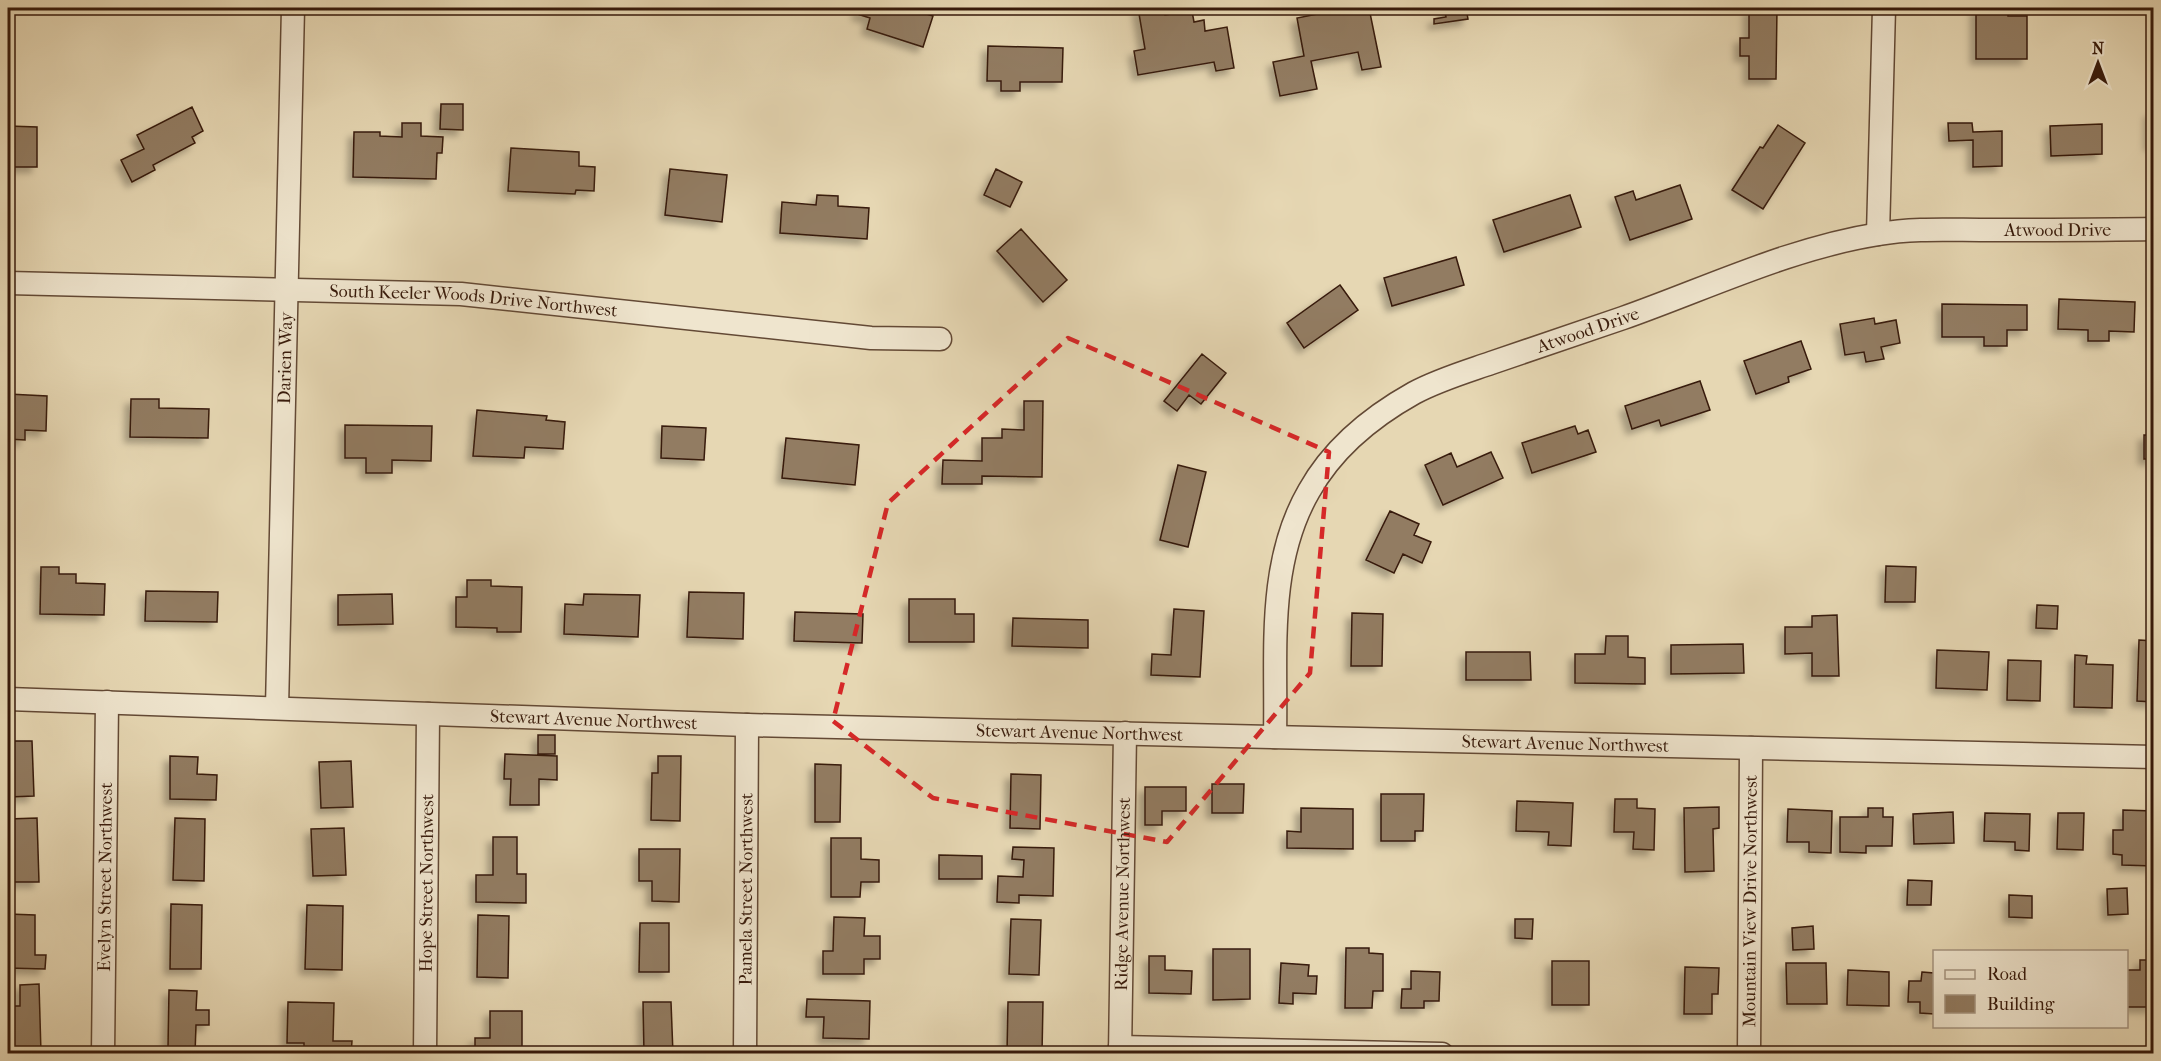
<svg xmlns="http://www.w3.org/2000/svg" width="2161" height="1061" font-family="'IM FELL French Canon',serif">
  <defs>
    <filter id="shadow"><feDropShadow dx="-5.5" dy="5.5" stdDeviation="3" flood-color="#0004"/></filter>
  </defs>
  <rect width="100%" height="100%" fill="#e6d7b3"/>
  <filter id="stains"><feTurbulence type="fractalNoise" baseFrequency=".00333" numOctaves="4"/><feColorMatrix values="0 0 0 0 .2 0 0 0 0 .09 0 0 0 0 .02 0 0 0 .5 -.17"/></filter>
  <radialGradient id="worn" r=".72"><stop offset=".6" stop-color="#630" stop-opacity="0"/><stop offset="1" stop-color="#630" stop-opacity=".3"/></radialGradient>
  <!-- building -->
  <path fill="#927c62" stroke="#371a0b" stroke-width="1.5" filter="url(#shadow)" d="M859 8H907L933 16 923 47 867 29 870 18 857 14Z
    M1138 8H1164L1165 15 1192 11 1194 22 1204 20 1205 31 1227 27 1234 68 1216 71 1214 62 1138 75 1134 51 1145 49Z
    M1348 8H1369L1381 67 1362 70 1358 52 1311 61 1317 89 1280 96 1273 62 1304 56 1297 18Z
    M1444 8H1466L1468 19 1434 24V19L1446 17Z
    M1749 8H1777L1776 79H1749V56H1740V38H1749Z
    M1976 8H2008V16H2027V59H1976Z
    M988 46 1063 48 1062 82H1020V91H1001V81H987Z
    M441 104H463V130L440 129Z
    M192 107 203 131 192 137 195 143 153 165 155 170 132 182 121 160 144 149 137 135Z
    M2150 112H2154V145H2150Z
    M402 123H421V136L443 137 442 153H437L436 179 353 177 354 132H380V136L402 137Z
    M1948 123H1972L1973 132 2002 131V166L1973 167V140L1949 141Z
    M2102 124V154L2051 156 2050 126Z
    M1778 125 1805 143 1763 209 1732 190 1760 147 1763 148Z
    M8 126 37 127V167H8Z
    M511 148 579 152V166L595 167 594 191 576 190 575 194 508 191Z
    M670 169 727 175 722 222 665 215Z
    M996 169 1022 182 1010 207 984 195Z
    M1680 185 1692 219 1630 240 1615 197 1633 191 1636 200Z
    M817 195 838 196V206L869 208 867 239 780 233 782 202 816 205Z
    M1570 195 1581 227 1504 252 1493 220Z
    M1021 229 1067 280 1043 302 997 251Z
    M1456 257 1464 285 1392 306 1384 278Z
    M1340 285 1358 310 1304 348 1287 323Z
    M2059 299 2135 302 2134 332 2109 331V341H2088V330L2058 329Z
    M1942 304 2027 305V330H2007V346H1984V337H1942Z
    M1874 318 1875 324 1896 320 1900 343 1881 347 1884 359 1866 362 1864 352 1845 355 1840 324Z
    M1801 341 1811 369 1788 377 1789 382 1756 394 1744 361Z
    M1202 354 1226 373 1201 404 1189 395 1177 411 1164 401Z
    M1700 381 1710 410 1661 426 1659 420 1632 429 1625 406Z
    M8 394 47 396 46 431 25 430V440L8 439V449Z
    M131 399H159V408L209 409 208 438 130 437Z
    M1024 401H1043L1042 477 982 476V484H942L943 460 982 461V438H1002V429L1024 430Z
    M477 410 547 416 546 420 565 422 563 449 525 447 524 458 473 456Z
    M345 425 432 426 431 461 392 460V473H366V458H345Z
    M662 426 706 428 704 460 661 458Z
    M1575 426 1578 434 1588 430 1596 452 1532 473 1522 443Z
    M2144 435H2154V459H2144Z
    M786 438 859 445 855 485 782 478Z
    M1491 452 1503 478 1443 505 1425 465 1451 453 1457 467Z
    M1178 465 1206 472 1188 547 1160 540Z
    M1390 511 1419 524 1414 535 1431 542 1422 563 1403 554 1394 573 1366 560Z
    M1886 566 1916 567 1915 602H1885Z
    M41 567H59V574H76V583L105 584 104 615 40 614Z
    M467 580H491V586L522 587 521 632H497V628L456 627V597H467Z
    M146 591 218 592 217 622 145 621Z
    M689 592 744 593 743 639 687 637Z
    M392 594 393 624 338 625V595Z
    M584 594 640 595 638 637 564 634 565 604 583 605Z
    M909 599H955V614H974V642H909Z
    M2037 605 2058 606 2057 629 2036 628Z
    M1174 609 1204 611 1200 677 1151 675 1152 654 1171 655Z
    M795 612 863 614 862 643 794 641Z
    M1352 613 1383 614 1382 666H1351Z
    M1837 615 1839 676H1812V653L1785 654V627H1812V616Z
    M1013 618 1088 620V648L1012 646Z
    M1606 636H1628V657L1645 658V684L1575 683V654H1605Z
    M2139 640 2154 641V702L2137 701Z
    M1743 644 1744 673 1671 674V645Z
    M1937 650 1989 652 1987 690 1936 688Z
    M1466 652H1530L1531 680H1466Z
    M2075 655 2087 656 2086 664 2113 665 2112 708 2074 707Z
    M2008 660 2041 661 2040 701 2007 700Z
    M538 735H555V754H538Z
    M8 741H32L34 796 8 797Z
    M505 754 557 756V780L539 779V805H510L511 779H504Z
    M170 756 198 757 197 774 217 775 216 800 170 799Z
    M658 756H681L680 821 651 820 652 773H658Z
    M351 761 353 807 321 808 319 762Z
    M815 764 841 765 840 822H815Z
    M1011 774 1041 775 1040 829 1010 828Z
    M1212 784H1244L1243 813H1212Z
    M1145 787H1186V811H1162V825H1145Z
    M1381 794H1424L1423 831H1415V841H1381Z
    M1615 799H1637V808L1655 809 1654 850 1633 849 1634 832H1614Z
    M1517 801 1573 803 1571 846 1548 845 1549 832 1516 831Z
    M1719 807V828L1713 829 1714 871 1685 872 1684 808Z
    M1301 808 1353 809V849L1287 848V831L1301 832Z
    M1868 808H1883V817H1893L1892 846H1866V853L1840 852V817H1868Z
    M1788 809 1832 811 1831 853 1809 852V842H1787Z
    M2123 810 2154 811V866L2122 865V855L2113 854V830H2123Z
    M1953 812 1954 843 1914 844 1913 814Z
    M1985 813 2030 814 2029 851 2015 850V842L1984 841Z
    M2058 813H2084L2083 850 2057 849Z
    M37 818 39 882H8V819Z
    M175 818 205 819 204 881 173 880Z
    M344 828 346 875 313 876 311 829Z
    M493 837H517V874H526V903L476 902V875H493Z
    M831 838H861V859L879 860V882H861L860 897H831Z
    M1013 847 1054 848 1053 896 1019 895V903L997 902 998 876 1023 877 1024 860 1012 859Z
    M639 849H680L679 902 652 901V881H639Z
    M939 855 982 856V879H939Z
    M1908 880 1932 881 1931 905H1907Z
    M2127 888 2128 914 2108 915 2107 889Z
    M2009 895 2032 896V918L2009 917Z
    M171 904 202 905 201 969H170Z
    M307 905 343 906 342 970 305 969Z
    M8 914 35 915V955H46L45 969 8 968Z
    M478 915 509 916 508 978 477 977Z
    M834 917 865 918 864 936H880V959H864V974H823V951H833Z
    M1011 919 1041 920 1039 975 1009 974Z
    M1515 919H1533L1532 939 1515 938Z
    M640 923H669V972H639Z
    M1813 926 1814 949 1793 950 1792 928Z
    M1346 948H1369V953L1383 954V991H1373L1372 1008H1345Z
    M1213 949H1250V999L1213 1000Z
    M1149 956H1165V970L1192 971 1191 994 1149 993Z
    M2140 960H2154V1007H2126V970H2140Z
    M1552 961H1589V1005H1552Z
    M1281 963 1309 965 1308 976H1317L1316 994 1293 993V1004L1279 1003Z
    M1786 963H1826L1827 1004H1787Z
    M1685 967 1719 968 1718 994H1712V1014H1684Z
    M1848 970 1889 972V1006L1847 1005Z
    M1411 971 1440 972 1439 1001H1424V1008H1401L1402 989H1411Z
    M1922 972 1934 973V1014L1920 1013V1002H1908L1909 981H1921Z
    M39 984 41 1053 10 1054 9 1006H20V985Z
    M169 990 197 991 196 1010H209V1025H196L195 1054H177V1047H168Z
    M807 999 870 1001 869 1039 823 1038 824 1017H806Z
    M288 1002 334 1003 333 1041H352L351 1054H304V1043H287Z
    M643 1002H671L673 1054H644Z
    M1008 1002H1043L1042 1053H1007Z
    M490 1011H522V1048H553V1054H475V1038H490Z"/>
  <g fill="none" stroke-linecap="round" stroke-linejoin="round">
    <defs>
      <g id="minor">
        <path d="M1878 234 1884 8"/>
        <path id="s1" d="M8 283 461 294 871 338 940 339"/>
        <path id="s2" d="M8 699 747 725 2154 757"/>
        <path id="s3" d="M277 708 293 8"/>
        <path id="s4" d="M1275 737C1277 655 1266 565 1309 491 1333 448 1371 417 1414 393 1438 380 1465 372 1491 363 1535 348 1579 333 1623 318 1708 288 1790 248 1879 234 1913 228 1949 230 1984 230 2040 230 2097 230 2154 229"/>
        <path d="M1120 1047 1442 1054"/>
        <path id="s5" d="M103 1054 107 702"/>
        <path id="s6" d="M425 1054 428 714"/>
        <path id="s7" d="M745 1054 747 725"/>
        <path id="s8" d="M1120 1054 1125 733"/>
        <path id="s9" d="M1749 1054 1751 748"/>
      </g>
    </defs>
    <!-- minor casing -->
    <use href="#minor" stroke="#634935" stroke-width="25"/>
    <!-- minor -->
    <use href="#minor" stroke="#efe5ce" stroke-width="22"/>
  </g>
  <!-- marked area -->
  <path fill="none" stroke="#d62828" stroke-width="4.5" stroke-dasharray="12 8" stroke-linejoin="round" d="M1068 338 1329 452 1310 673 1167 842 933 798 833 721 888 503Z"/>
  <g text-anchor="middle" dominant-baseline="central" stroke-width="4.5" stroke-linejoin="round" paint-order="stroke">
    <!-- street labels -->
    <g font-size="18" fill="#371a0b" stroke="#efe5ce">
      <text stroke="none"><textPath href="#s4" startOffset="1068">Atwood Drive</textPath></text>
      <text stroke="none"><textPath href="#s1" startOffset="466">South Keeler Woods Drive Northwest</textPath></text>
      <text stroke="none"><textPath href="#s4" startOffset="582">Atwood Drive</textPath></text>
      <text stroke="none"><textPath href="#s3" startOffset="350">Darien Way</textPath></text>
      <text stroke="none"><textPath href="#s2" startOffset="586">Stewart Avenue Northwest</textPath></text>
      <text stroke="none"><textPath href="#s2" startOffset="1072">Stewart Avenue Northwest</textPath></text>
      <text stroke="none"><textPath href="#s2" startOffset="1558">Stewart Avenue Northwest</textPath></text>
      <text stroke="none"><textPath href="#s5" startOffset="177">Evelyn Street Northwest</textPath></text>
      <text stroke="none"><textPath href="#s6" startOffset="171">Hope Street Northwest</textPath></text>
      <text stroke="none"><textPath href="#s7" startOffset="165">Pamela Street Northwest</textPath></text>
      <text stroke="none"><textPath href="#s8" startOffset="160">Ridge Avenue Northwest</textPath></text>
      <text stroke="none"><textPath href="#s9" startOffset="153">Mountain View Drive Northwest</textPath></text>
    </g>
  </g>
  <!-- margin -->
  <rect width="2161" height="1061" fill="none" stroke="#e6d7b3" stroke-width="30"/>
  <rect x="9" y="9" width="2143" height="1043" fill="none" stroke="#371a0b" stroke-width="3"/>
  <rect x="15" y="15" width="2131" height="1031" fill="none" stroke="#371a0b" stroke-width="1.5"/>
  <!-- legend -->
  <rect x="1933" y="950" width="195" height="78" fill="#efe5ce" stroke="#a59480" stroke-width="1.5"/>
  <rect x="1945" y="970" width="30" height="9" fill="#efe5ce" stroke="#a59480" stroke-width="1.5"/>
  <text x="1987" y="980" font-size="18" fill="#371a0b">Road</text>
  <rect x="1945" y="995" width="30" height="18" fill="#927c62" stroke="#a59480" stroke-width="1.5"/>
  <text x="1987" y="1010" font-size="18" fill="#371a0b">Building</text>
  <!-- north arrow -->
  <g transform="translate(2098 63)" stroke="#efe5ce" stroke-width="4.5" paint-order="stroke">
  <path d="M0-4.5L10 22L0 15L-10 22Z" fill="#371a0b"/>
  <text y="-9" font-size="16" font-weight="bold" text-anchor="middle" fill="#371a0b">N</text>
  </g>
  <rect width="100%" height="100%" filter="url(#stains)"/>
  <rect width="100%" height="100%" fill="url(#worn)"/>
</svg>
